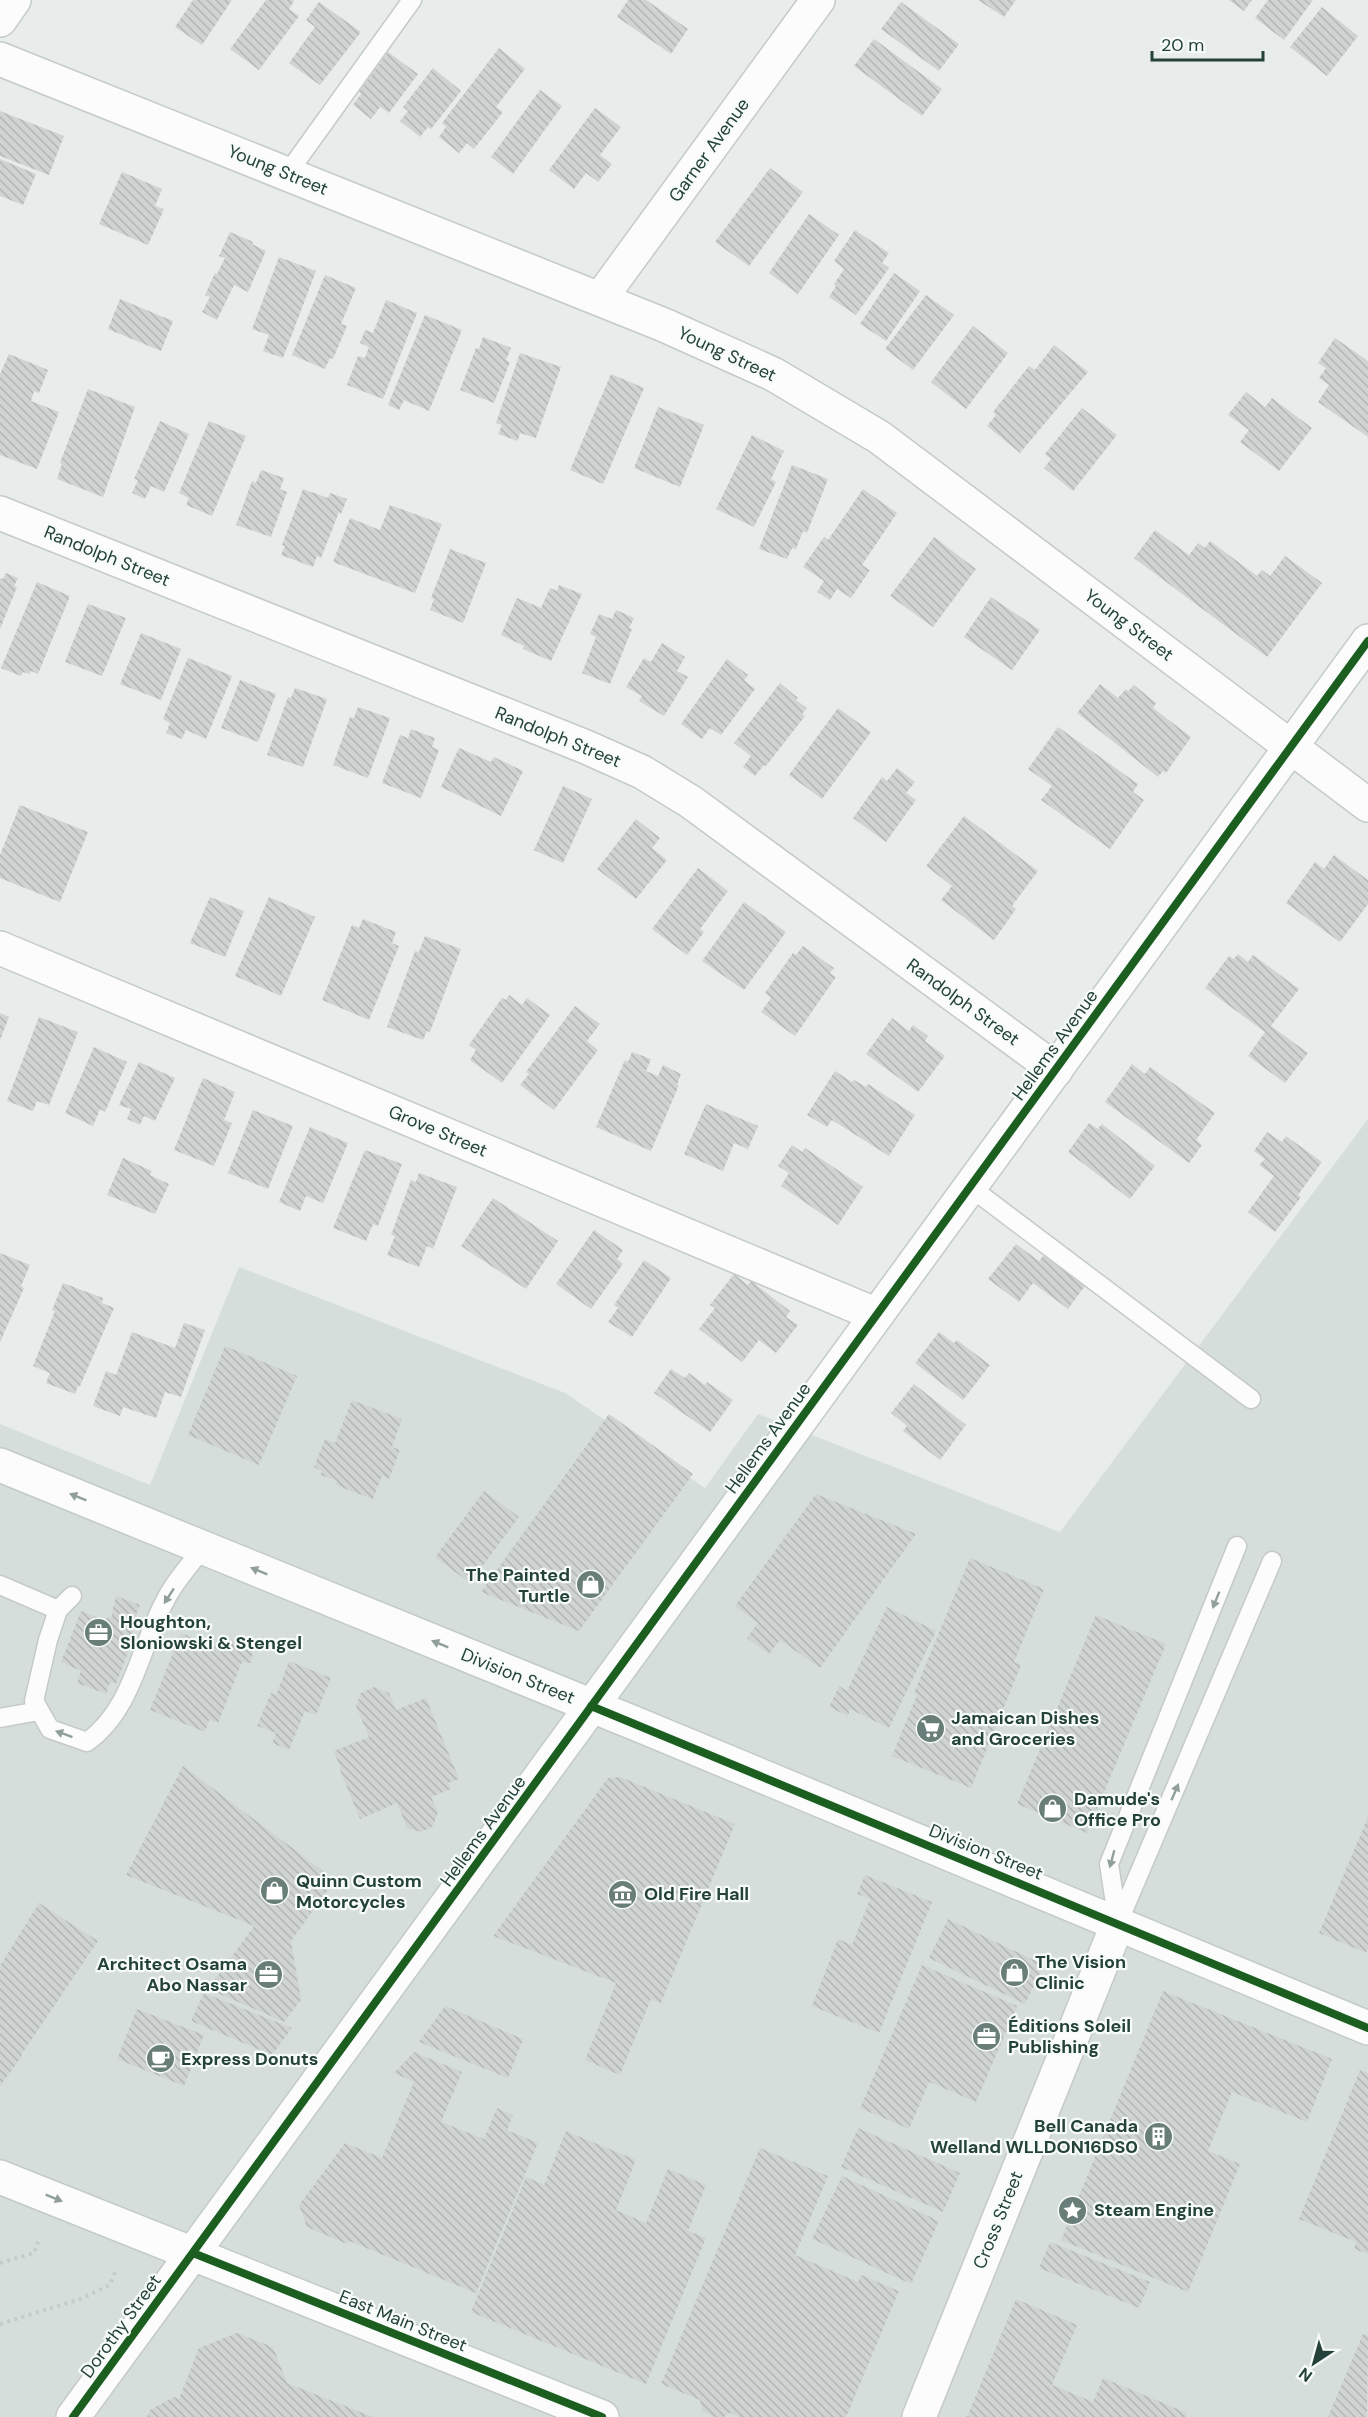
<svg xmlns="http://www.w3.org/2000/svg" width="1368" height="2417" font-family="'DM Sans',sans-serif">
  <defs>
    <pattern id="building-back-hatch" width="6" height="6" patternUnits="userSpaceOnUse" patternTransform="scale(1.5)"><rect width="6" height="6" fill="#cfd4d2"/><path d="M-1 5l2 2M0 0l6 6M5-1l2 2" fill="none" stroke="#b2b7b5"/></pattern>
  </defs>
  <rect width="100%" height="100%" fill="#e8edeb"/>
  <!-- built -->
  <path fill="#d6dedb" d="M1368 1119V2417H0V1424L150 1485 239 1267 565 1393 705 1488 758 1414 1060 1532Z"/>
  <!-- building -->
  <path fill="url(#building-back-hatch)" d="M193 0H232L202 45 175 27Z
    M266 0H293L294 1 289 9 299 16 259 70 230 49Z
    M628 0H646L688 29 671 54 617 17Z
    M978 0H1016L1004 17Z
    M1229 0H1252L1244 11Z
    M1268 0H1313L1284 40 1255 18Z
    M319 2 361 32 320 85 289 63 315 27 306 20Z
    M901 2 959 44 939 71 881 29Z
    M1322 7 1358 36 1327 76 1290 47Z
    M874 39 942 89 922 116 854 66Z
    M499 48 525 69 496 107 503 112 474 149 467 143 459 153 439 137 446 127 442 123Z
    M388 52 418 74 389 113 380 107 371 119 353 105 361 94 359 92Z
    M433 68 461 91 431 129 428 127 420 137 400 121 408 111 403 107Z
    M540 90 562 106 513 174 491 157Z
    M595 108 621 127 600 155 612 164 598 182 586 173 574 189 549 170Z
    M0 111 64 136 49 175 0 156Z
    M0 159 36 174 23 205 0 196Z
    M770 168 803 192 749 266 715 242Z
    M122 172 162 189 155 206 164 209 148 245 99 224Z
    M809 214 839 235 798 294 769 273Z
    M855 230 889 253 882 263 889 268 856 315 829 297 836 286 834 284 844 269 834 261Z
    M230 232 253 242 252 244 266 251 248 292 234 285 217 320 202 312 210 297 205 295 215 273 217 274 225 258 219 256Z
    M279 257 316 271 283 358 263 351 269 335 252 329Z
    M894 273 920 291 886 341 860 324Z
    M325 275 356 288 341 324 347 326 333 359 330 358 325 369 292 355Z
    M926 295 954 315 913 370 885 349Z
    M120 299 173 321 161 351 108 329Z
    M386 300 417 313 383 399 347 385 358 356 365 358 369 347 360 343 365 330 373 333Z
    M425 315 462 330 429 411 404 400 399 410 388 405Z
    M973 326 1008 353 966 409 931 382Z
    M483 337 511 348 506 360 510 362 494 403 460 390 476 348 479 349Z
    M1335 338 1368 361V437L1318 402 1329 385 1319 378 1326 368 1318 363Z
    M1054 345 1088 372 1020 453 987 426 996 415 993 412 1029 366 1035 370Z
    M520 353 561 367 536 438 520 433 518 441 498 434 502 425 496 423Z
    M9 354 48 370 39 393 34 391 31 401 59 412 37 469 0 455V374Z
    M611 374 644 388 603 484 570 470Z
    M88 389 135 407 103 497 57 479 62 464 60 463Z
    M1246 392 1265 407 1272 398 1312 428 1279 471 1240 442 1249 430 1228 415Z
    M658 407 704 425 680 487 634 468Z
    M1082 408 1117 435 1073 491 1044 468 1051 459 1045 454Z
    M160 421 189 434 164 492 151 486 145 499 132 493 138 480 134 479Z
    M209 421 246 436 212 516 186 505 189 498 179 493Z
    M752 435 784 451 771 479 776 482 754 527 716 509Z
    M792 465 828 479 807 533 803 531 796 549 792 548 787 559 759 549Z
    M261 470 284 478 280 489 287 492 271 537 236 525 252 481 256 483Z
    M303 489 328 498 330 493 347 499 341 514 339 512 321 558 317 556 313 567 281 555 285 546 282 545Z
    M863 489 897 513 862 565 870 570 851 598 837 589 830 600 817 592 824 581 803 567 824 537 828 540Z
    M390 505 442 524 415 593 333 562 350 518 380 530Z
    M1155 530 1189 555 1198 543 1205 548 1210 541 1257 576 1262 570 1270 576 1285 556 1322 583 1267 657 1134 558Z
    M934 537 976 569 933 627 890 596Z
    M450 549 486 563 463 623 430 610 434 599 431 598Z
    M6 573 18 578 14 586 17 587 0 629V578L3 579Z
    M37 582 70 596 38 674 31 671 30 674 23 672 21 676 1 668Z
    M559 585 582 594 551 661 523 649 524 646 501 635 517 598 541 608 550 588 557 591Z
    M991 597 1040 630 1012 670 964 637Z
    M88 604 126 618 102 676 65 662Z
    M616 610 634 618 629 628 632 629 610 684 582 673 596 637 590 634 599 614 612 619Z
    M141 633 181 649 161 700 120 684Z
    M662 643 685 657 677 671 688 677 664 716 639 701 642 696 626 687 644 658 651 662Z
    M188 658 232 676 206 739 186 730 182 739 166 733 170 723 163 719Z
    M727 659 748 675 744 680 755 689 721 735 710 728 702 739 681 724Z
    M240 680 276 694 258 742 221 728Z
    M780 683 798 698 796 700 807 708 802 714 805 716 766 766 764 765 755 776 743 767 751 756 734 743Z
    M1100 684 1118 698 1126 689 1128 691 1134 685 1156 703 1153 708 1191 737 1166 773 1163 771 1158 777 1077 713Z
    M295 688 327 699 303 767 267 755 288 697 291 698Z
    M358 707 390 718 368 778 333 765 350 717 354 718Z
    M838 708 871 732 822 799 789 775Z
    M1058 727 1138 784 1133 792 1144 800 1110 849 1041 800 1052 786 1028 769Z
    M411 729 435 738 432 747 439 750 421 798 382 783 400 735 408 738Z
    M459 748 491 762 494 757 523 771 501 816 441 787Z
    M897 768 915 782 906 793 916 800 886 842 853 818 882 777 887 781Z
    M563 786 592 799 563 863 534 850Z
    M20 805 88 832 60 902 0 878V855Z
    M964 816 1038 871 1012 906 1016 909 994 940 941 900 952 886 926 866Z
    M636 819 660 838 652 848 667 860 636 899 597 869Z
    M1334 855 1368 880V904L1340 942 1286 903 1315 862 1324 869Z
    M698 868 728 891 700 929 704 932 687 955 652 929Z
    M210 897 244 911 225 957 190 943Z
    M269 897 315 917 281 996 235 976Z
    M744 902 786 932 744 990 702 961Z
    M363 919 396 932 392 943 399 946 369 1020 322 1000 352 925 359 928Z
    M425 936 461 949 430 1032 427 1031 423 1040 387 1027 415 951 419 952Z
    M803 946 834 968 830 973 836 977 795 1036 761 1012 771 998 765 993 793 953 796 955Z
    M1238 954 1248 962 1253 955 1299 989 1271 1026 1308 1053 1285 1083 1248 1056 1265 1032 1205 988 1229 956 1234 959Z
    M509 995 522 1005 527 998 550 1015 502 1083 470 1060 476 1050 469 1045 502 998 506 1000Z
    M575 1006 600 1024 587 1041 598 1050 554 1110 520 1085 529 1074 526 1072Z
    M0 1013 9 1017 0 1040Z
    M39 1017 78 1032 49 1105 37 1101 33 1111 7 1101Z
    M892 1018 909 1031 913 1025 928 1036 925 1041 945 1056 918 1092 866 1054Z
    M94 1047 127 1062 105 1112 100 1109 93 1126 65 1113Z
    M632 1052 651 1059 646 1071 658 1076 663 1065 681 1074 677 1085H679L651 1151 596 1127 625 1060 628 1062Z
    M139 1062 175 1078 155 1121 144 1116 140 1125 127 1119 131 1109 119 1105Z
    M1132 1064 1145 1074 1150 1067 1215 1113 1196 1140 1202 1145 1189 1163 1105 1102Z
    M835 1071 852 1082 854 1080 866 1087 868 1084 915 1115 889 1156 832 1120 827 1127 807 1115Z
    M203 1078 235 1092 224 1120 232 1123 214 1166 174 1150Z
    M706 1104 758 1126 748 1149 734 1143 723 1171 684 1154Z
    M253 1110 293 1126 268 1189 228 1173Z
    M1089 1123 1098 1129 1102 1124 1155 1166 1130 1199 1068 1152Z
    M310 1127 348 1143 323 1203 306 1196 300 1211 279 1202Z
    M1267 1132 1282 1142 1286 1136 1322 1162 1298 1195 1301 1197 1275 1232 1248 1212 1274 1176 1259 1165 1265 1159 1254 1151Z
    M792 1145 802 1152 805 1148 863 1187 838 1225 781 1186 789 1173 778 1166Z
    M365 1150 402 1164 378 1226 373 1224 366 1241 333 1228Z
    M123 1158 152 1171 150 1175 169 1184 155 1214 107 1195Z
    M419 1173 457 1187 433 1249 427 1246 419 1267 387 1255 395 1236 391 1235 411 1180 416 1182Z
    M493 1198 558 1241 526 1289 461 1246Z
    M594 1230 623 1250 617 1259 623 1264 591 1309 556 1284Z
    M1016 1244 1039 1261 1044 1255 1085 1286 1068 1309 1033 1283 1019 1302 988 1279Z
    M0 1253 30 1265 21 1286 24 1288 0 1342Z
    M644 1260 671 1278 632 1337 608 1322 618 1308 614 1305Z
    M734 1274 748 1285 751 1281 790 1311 786 1317 798 1325 776 1353 759 1340 742 1362 699 1329 715 1308 710 1305Z
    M63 1283 103 1298 102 1303 114 1308 80 1386H78L75 1394 46 1383 50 1373 33 1366 55 1311 52 1310Z
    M184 1323 205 1330 181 1397 165 1392 156 1418 123 1407 120 1416 93 1406 106 1371 116 1375 132 1332 175 1348Z
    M939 1332 954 1343 957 1340 990 1365 963 1400 915 1363Z
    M225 1346 297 1376 259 1465 188 1435Z
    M671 1369 685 1378 689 1373 705 1385 707 1382 733 1400 710 1432 654 1393Z
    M914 1384 966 1425 940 1460 903 1431 907 1426 891 1413Z
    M352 1400 402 1419 392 1447 400 1450 389 1479 382 1476 373 1499 335 1485 337 1481 321 1475 322 1471 314 1467 325 1439 335 1443Z
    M609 1414 693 1474 579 1631 481 1592Z
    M484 1491 519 1517 470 1583 435 1557Z
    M816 1494 916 1534 820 1668 780 1640 769 1654 747 1638 758 1623 735 1606Z
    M970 1558 1044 1589 1014 1662 1021 1665 971 1788 892 1756 917 1695 914 1693Z
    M116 1596 140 1605 131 1627 134 1628 128 1644 131 1645 116 1684 110 1682 106 1694 77 1683 81 1671 61 1662 81 1611 106 1621 107 1617 111 1618Z
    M887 1607 936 1631 889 1728 850 1709 848 1716 829 1707 839 1686 847 1691Z
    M1096 1615 1166 1644 1087 1833 1017 1804Z
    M181 1633 222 1649 231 1639 236 1643 254 1646 251 1663 242 1662 218 1723 209 1720 205 1732 150 1710Z
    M289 1661 331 1678 316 1715 305 1711 289 1750 272 1743 276 1733 257 1726 271 1693 276 1695Z
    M374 1687 389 1693 396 1710 426 1698 459 1779 448 1783 451 1789 431 1797 438 1812 433 1826 421 1832 407 1828 397 1803 360 1819 340 1770H341L334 1751 369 1737 356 1706 361 1693Z
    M183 1766 335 1880 291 1941 301 2000 284 2022 208 1989 254 1926 126 1875Z
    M620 1777 735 1824 661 2003 651 1999 620 2075 585 2060 616 1983 493 1936 608 1778Z
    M1368 1817V1948L1366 1953 1319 1933Z
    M865 1875 932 1902 879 2033 812 2006 838 1939 852 1945 870 1899 857 1894Z
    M39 1903 98 1941 21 2055 22 2056 0 2086V1966Z
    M948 1919 1044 1965 1025 2004 929 1958Z
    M922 1965 1017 2006 976 2102 929 2082 909 2129 860 2108Z
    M1163 1991 1332 2059 1307 2122 1232 2092 1208 2151 1240 2164 1188 2292 1061 2240Z
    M204 1993 292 2028 272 2055 191 2021Z
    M445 2006 523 2039 508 2078 419 2042Z
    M137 2009 204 2035 184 2086 117 2059Z
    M414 2052 462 2072 441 2122 484 2139 497 2108 513 2115 507 2130 538 2143 476 2293 349 2241 347 2244 307 2227 299 2205 345 2143 382 2158 414 2082 394 2073Z
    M1360 2070 1368 2073V2254L1354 2249 1356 2242 1299 2219Z
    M858 2128 960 2173 943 2212 841 2167Z
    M566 2131 636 2160 616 2210 646 2223 668 2169 706 2185 688 2231 706 2238 646 2384 471 2312 526 2177 544 2185Z
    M760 2148 828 2176 795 2255 858 2282 861 2275 899 2291 846 2417H740L730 2413 724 2417H715L702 2411 700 2400 661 2384Z
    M842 2176 939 2221 911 2284 812 2239Z
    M1050 2242 1150 2282 1139 2308 1039 2268Z
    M1016 2299 1077 2325 1052 2385 1093 2402 1103 2378 1187 2413 1185 2417H967Z
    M237 2333 273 2347 287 2383 373 2417H147L150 2410 174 2397 179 2399 199 2348Z
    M1363 2334 1368 2336 1367 2417H1328Z"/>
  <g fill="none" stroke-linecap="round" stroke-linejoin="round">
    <defs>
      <path id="lane" d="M287 174 412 0
        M970 1187 1251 1399
        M0 1585 58 1610
        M72 1596 58 1610 48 1640 34 1701 50 1729 87 1742C133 1709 139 1649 165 1601 174 1582 190 1565 203 1548
        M0 1718 39 1711
        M1118 1923 1109 1864 1237 1546
        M1118 1923 1272 1561"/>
      <path id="street" d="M0 59 664 325 773 374 879 437 1368 805
        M600 299 818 0
        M0 513 586 747 642 772 691 802 1056 1070
        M0 948 877 1315
        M73 2417 193 2253
        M919 2417 1118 1923"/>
      <path id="secondary" d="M0 20 14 0
        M0 1465 639 1725 1368 2028
        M0 2177 602 2417
        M193 2253 1368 641"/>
    </defs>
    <!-- lane casing -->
    <use href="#lane" stroke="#c5cac8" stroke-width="21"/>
    <!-- street casing -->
    <use href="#street" stroke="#c5cac8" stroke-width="36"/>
    <!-- secondary casing -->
    <use href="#secondary" stroke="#c3cbc8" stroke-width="36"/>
    <!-- path -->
    <path stroke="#c3ccca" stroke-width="4" stroke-dasharray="3 4.5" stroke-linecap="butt" d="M0 2263 34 2253 38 2242
      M0 2324 80 2299 110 2285 115 2272"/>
    <!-- lane -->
    <use href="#lane" stroke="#fcfcfc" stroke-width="18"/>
    <!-- street -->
    <use href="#street" stroke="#fcfcfc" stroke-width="33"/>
    <!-- secondary -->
    <use href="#secondary" stroke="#fcfcfc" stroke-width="33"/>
    <defs>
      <path id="cycleway" d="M591 1706 1368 2028
        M193 2253 602 2417
        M73 2417 1368 641"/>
    </defs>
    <!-- cycleway casing -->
    <use href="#cycleway" stroke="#f7fbf9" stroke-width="11"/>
    <!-- cycleway -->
    <use href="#cycleway" stroke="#1b5e20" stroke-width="8"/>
  </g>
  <!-- one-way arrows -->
  <defs><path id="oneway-solid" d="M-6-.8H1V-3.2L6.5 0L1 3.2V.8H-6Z" transform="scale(1.5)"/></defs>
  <g fill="#909f9b">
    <use href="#oneway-solid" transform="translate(78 1497) rotate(-158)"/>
    <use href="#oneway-solid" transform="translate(259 1571) rotate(-158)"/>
    <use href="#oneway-solid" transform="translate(169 1596) rotate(123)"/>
    <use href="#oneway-solid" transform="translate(1216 1600) rotate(112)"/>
    <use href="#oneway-solid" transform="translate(440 1644) rotate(-158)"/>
    <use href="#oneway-solid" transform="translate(64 1734) rotate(-160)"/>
    <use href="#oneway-solid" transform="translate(1175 1792) rotate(-67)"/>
    <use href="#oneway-solid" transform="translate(1112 1859) rotate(105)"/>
    <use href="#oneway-solid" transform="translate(54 2198) rotate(22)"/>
  </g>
  <!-- icons -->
  <defs>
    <symbol id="shop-disc" viewBox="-11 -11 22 22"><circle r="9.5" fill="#697e78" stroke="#f7fbf9"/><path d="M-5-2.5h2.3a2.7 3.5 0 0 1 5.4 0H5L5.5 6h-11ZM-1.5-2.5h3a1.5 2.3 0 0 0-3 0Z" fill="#fff"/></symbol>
    <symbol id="office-disc" viewBox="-11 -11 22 22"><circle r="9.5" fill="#697e78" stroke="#f7fbf9"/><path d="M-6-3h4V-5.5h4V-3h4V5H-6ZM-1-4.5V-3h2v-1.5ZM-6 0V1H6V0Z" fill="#fff"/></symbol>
    <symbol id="supermarket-disc" viewBox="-11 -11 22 22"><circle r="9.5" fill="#697e78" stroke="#f7fbf9"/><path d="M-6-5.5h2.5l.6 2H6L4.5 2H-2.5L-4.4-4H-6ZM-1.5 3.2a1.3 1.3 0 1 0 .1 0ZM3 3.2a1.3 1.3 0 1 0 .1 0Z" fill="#fff"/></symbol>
    <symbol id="museum-disc" viewBox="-11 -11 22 22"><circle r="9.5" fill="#697e78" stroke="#f7fbf9"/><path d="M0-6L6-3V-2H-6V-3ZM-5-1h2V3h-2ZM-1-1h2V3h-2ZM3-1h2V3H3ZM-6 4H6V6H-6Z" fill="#fff"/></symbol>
    <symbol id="cafe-disc" viewBox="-11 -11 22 22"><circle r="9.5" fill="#697e78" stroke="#f7fbf9"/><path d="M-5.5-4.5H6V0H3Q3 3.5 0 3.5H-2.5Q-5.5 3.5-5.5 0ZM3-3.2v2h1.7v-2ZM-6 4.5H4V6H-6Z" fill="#fff"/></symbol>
    <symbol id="building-disc" viewBox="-11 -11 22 22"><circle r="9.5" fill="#697e78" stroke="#f7fbf9"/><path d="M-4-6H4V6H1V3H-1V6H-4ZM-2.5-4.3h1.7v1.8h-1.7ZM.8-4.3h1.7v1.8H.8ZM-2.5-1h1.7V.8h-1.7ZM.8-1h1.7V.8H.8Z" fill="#fff"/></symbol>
    <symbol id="sight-disc" viewBox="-11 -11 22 22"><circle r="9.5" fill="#697e78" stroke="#f7fbf9"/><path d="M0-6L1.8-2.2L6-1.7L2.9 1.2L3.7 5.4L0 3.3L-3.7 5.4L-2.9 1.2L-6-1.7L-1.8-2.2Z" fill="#fff"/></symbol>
  </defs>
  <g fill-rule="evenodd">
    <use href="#shop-disc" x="574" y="1568" width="33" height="33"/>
    <use href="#office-disc" x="82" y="1616" width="33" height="33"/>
    <use href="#supermarket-disc" x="914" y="1712" width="33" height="33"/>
    <use href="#shop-disc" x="1036" y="1792" width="33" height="33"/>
    <use href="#shop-disc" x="258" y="1874" width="33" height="33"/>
    <use href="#museum-disc" x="606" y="1878" width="33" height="33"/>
    <use href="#shop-disc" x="998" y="1956" width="33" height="33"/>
    <use href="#office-disc" x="252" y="1958" width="33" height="33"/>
    <use href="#office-disc" x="970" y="2020" width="33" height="33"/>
    <use href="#cafe-disc" x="144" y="2042" width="33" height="33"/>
    <use href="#building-disc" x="1142" y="2120" width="33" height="33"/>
    <use href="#sight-disc" x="1056" y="2194" width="33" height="33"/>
  </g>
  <g text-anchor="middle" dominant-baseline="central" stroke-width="4.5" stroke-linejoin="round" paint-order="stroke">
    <!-- street labels -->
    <g font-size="18" fill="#24423a" stroke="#f7fbf9">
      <text transform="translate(709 150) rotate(-54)">Garner Avenue</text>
      <text transform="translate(278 170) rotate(22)">Young Street</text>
      <text transform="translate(727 354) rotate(25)">Young Street</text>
      <text transform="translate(107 556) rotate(22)">Randolph Street</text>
      <text transform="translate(1129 625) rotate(37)">Young Street</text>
      <text transform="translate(558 737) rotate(22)">Randolph Street</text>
      <text transform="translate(963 1002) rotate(36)">Randolph Street</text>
      <text transform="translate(1055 1045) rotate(-54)">Hellems Avenue</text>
      <text transform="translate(438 1131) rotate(23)">Grove Street</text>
      <text transform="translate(768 1438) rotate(-54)">Hellems Avenue</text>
      <text transform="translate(518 1676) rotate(22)">Division Street</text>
      <text transform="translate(483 1831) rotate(-54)">Hellems Avenue</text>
      <text transform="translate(986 1852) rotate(22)">Division Street</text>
      <text transform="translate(998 2220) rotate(-68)">Cross Street</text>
      <text transform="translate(403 2321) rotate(22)">East Main Street</text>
      <text transform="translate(121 2326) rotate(-54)">Dorothy Street</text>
    </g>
    <!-- poi labels -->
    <g font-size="18" font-weight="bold" fill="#24423a" stroke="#f7fbf9" text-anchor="start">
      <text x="570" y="1575" text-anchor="end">The Painted<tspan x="570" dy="21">Turtle</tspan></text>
      <text x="120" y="1622">Houghton,<tspan x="120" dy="21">Sloniowski &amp; Stengel</tspan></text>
      <text x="951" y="1718">Jamaican Dishes<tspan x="951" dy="21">and Groceries</tspan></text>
      <text x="1074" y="1799">Damude's<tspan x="1074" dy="21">Office Pro</tspan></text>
      <text x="296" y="1881">Quinn Custom<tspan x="296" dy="21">Motorcycles</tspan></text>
      <text x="644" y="1894">Old Fire Hall</text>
      <text x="1035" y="1962">The Vision<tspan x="1035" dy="21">Clinic</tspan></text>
      <text x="247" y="1964" text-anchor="end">Architect Osama<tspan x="247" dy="21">Abo Nassar</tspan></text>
      <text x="1008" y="2026">Éditions Soleil<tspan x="1008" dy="21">Publishing</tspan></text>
      <text x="181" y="2059">Express Donuts</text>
      <text x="1138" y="2126" text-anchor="end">Bell Canada<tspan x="1138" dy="21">Welland WLLDON16DS0</tspan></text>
      <text x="1094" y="2210">Steam Engine</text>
    </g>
  </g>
  <!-- north arrow -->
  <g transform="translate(1314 2363) rotate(216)" stroke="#f7fbf9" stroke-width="4.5" paint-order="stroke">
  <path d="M0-4.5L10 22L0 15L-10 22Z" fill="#24423a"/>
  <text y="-9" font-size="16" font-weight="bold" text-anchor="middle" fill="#24423a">N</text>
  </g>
  <!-- scale -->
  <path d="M1152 51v9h111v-9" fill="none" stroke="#24423a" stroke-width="3"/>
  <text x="1161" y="51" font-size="18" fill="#24423a" stroke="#f7fbf9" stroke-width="4.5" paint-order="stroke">20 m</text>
</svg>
